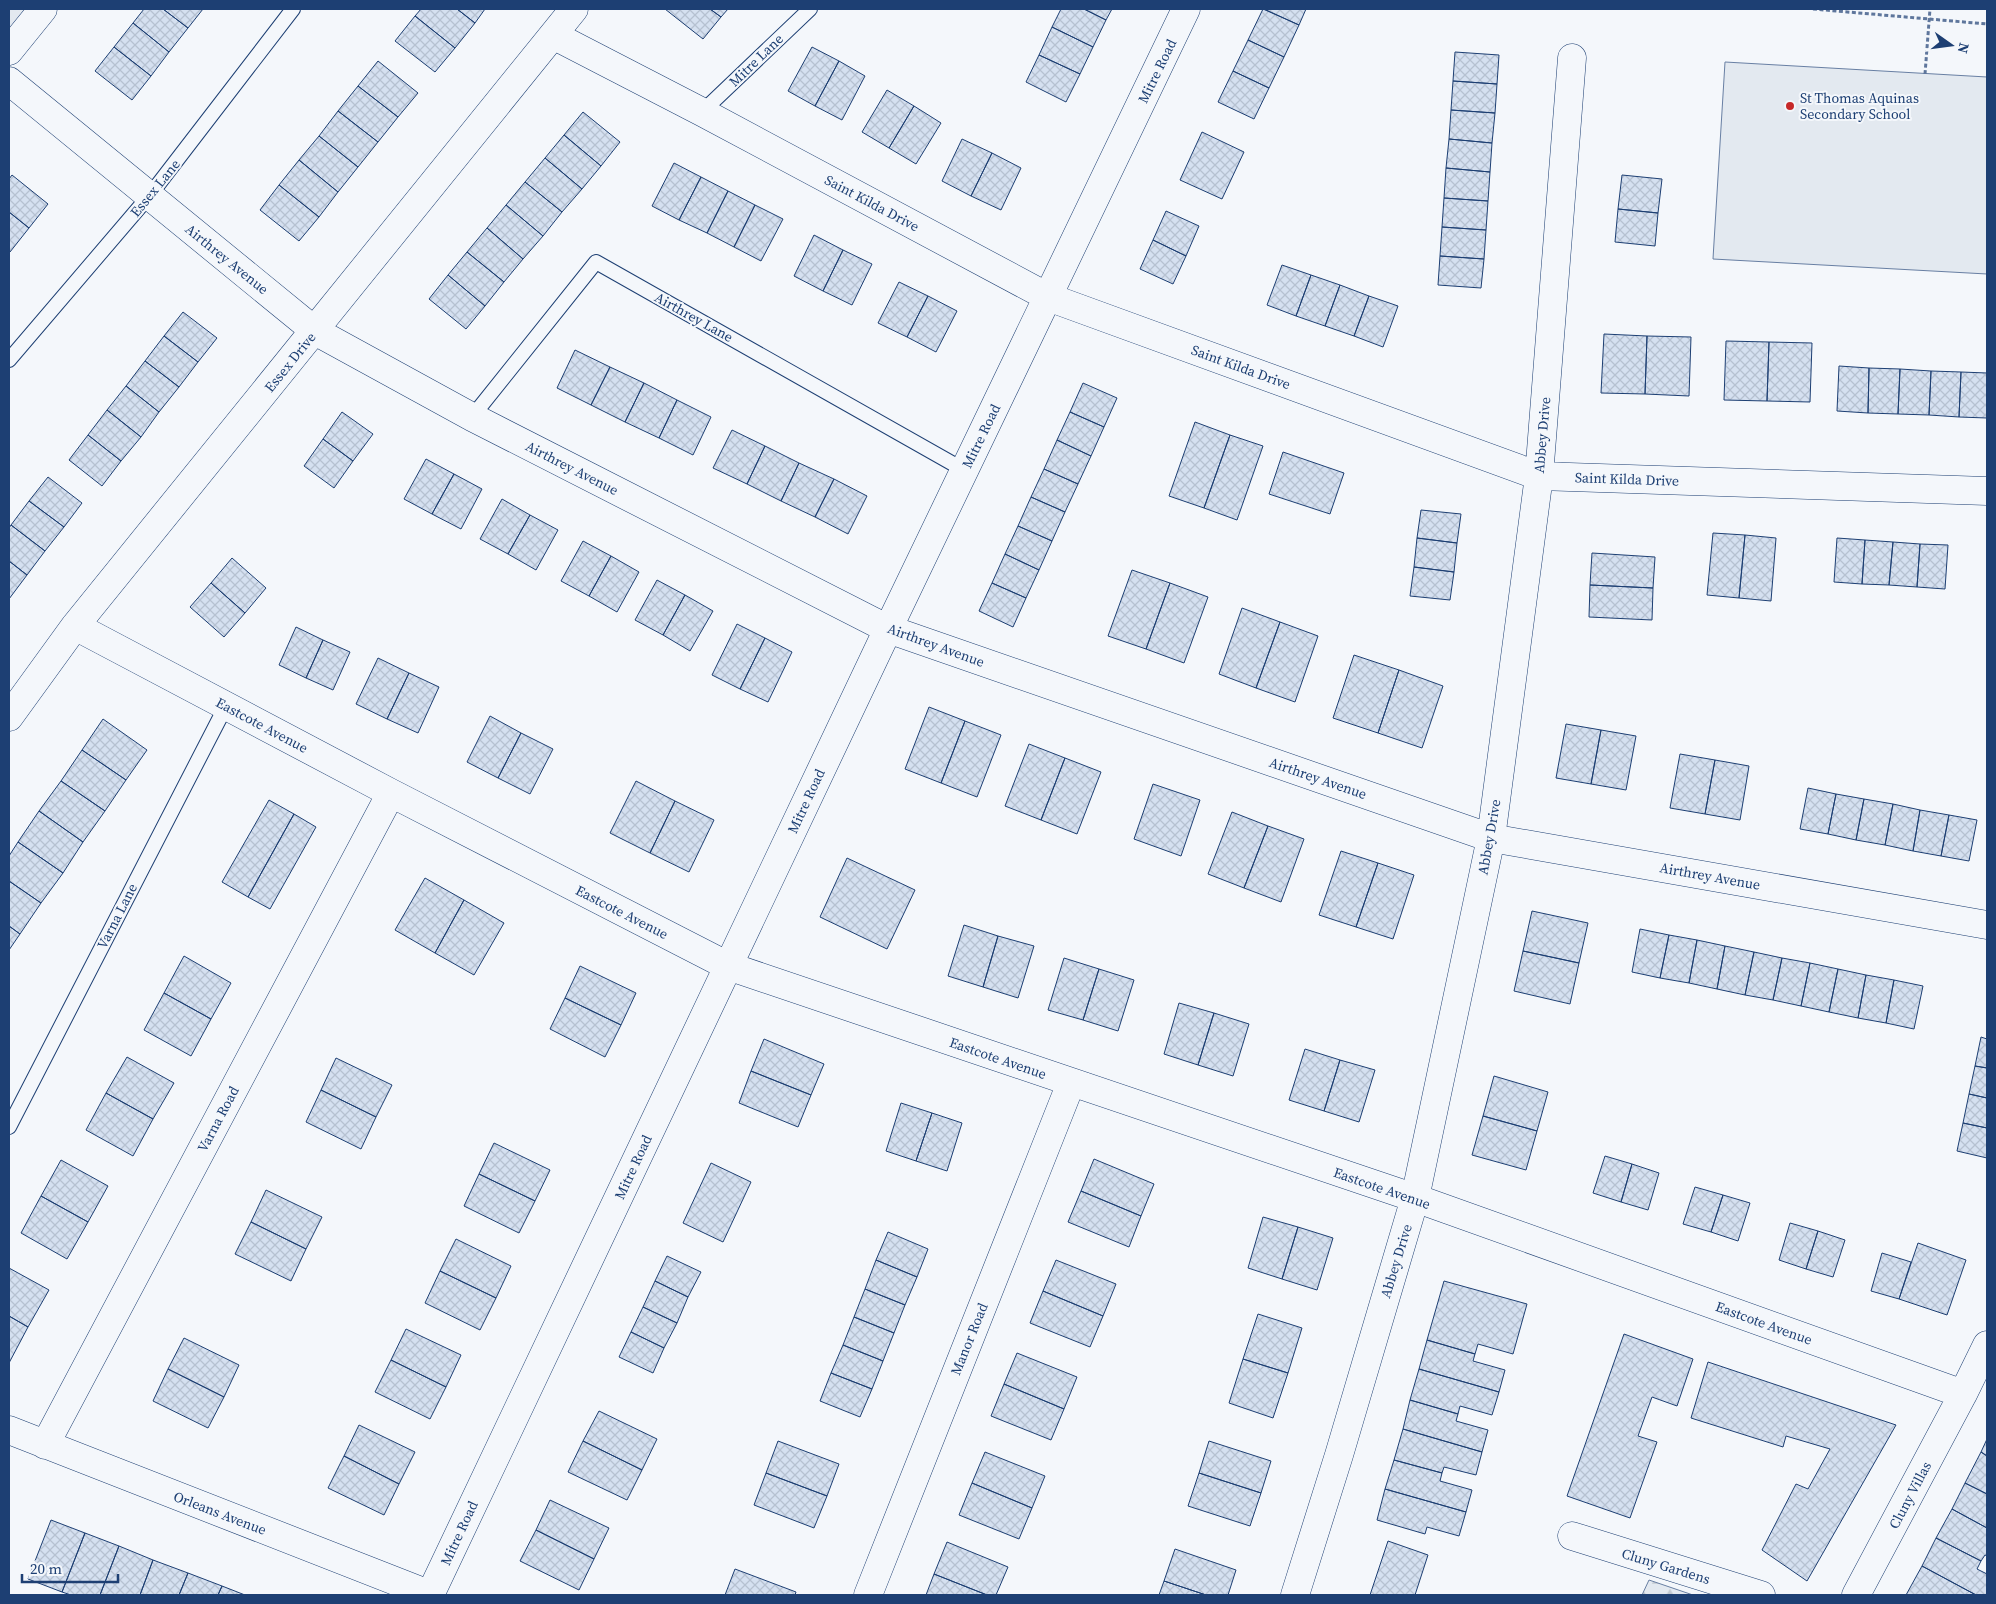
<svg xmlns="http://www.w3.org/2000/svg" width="1996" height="1604" font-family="'Source Serif 4',serif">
  <defs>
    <pattern id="forest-firs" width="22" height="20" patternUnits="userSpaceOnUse" patternTransform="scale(1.25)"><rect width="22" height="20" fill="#e3e9f0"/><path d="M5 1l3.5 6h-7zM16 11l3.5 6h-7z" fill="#c2c9d1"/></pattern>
    <pattern id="building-cross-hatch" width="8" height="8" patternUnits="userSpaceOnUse" patternTransform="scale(1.25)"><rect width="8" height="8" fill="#d5e0f0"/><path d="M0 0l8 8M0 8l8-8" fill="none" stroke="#b6c1d1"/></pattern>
  </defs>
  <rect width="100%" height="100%" fill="#f4f7fb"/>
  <!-- green -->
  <path fill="#e3e9f0" stroke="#687fa3" d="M9 9H26L9 30Z
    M1725 62 1987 77V274L1713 259Z"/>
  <!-- forest -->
  <path fill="url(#forest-firs)" stroke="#687fa3" d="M1649 1580 1693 1595H1642Z"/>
  <!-- building -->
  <path fill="url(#building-cross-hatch)" stroke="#1d3f73" d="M144 9H163L188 28 169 52 133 23Z
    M163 9H203L188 28Z
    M421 9H457L475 23 455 48 415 16Z
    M457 9H485L475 23Z
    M665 9H710L721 17 703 39Z
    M710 9H728L721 17Z
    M1061 9H1084L1106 20 1093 47 1052 27Z
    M1084 9H1112L1106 20Z
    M1263 9 1299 25 1284 57 1248 40Z
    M1264 9H1306L1299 25Z
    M415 16 455 48 435 72 395 41Z
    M133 23 169 52 151 76 114 47Z
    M1052 27 1093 47 1080 74 1039 55Z
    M1248 40 1284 57 1269 88 1233 71Z
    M114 47 151 76 132 100 95 71Z
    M812 47 839 61 815 106 788 91Z
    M1455 52 1499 55 1497 84 1453 81Z
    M1039 55 1080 74 1066 102 1026 82Z
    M378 61 418 93 398 117 358 86Z
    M839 61 865 76 842 120 815 106Z
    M1233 71 1269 88 1254 119 1218 102Z
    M1453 81 1497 84 1495 113 1451 110Z
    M358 86 398 117 378 142 338 111Z
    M887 90 914 106 889 148 862 132Z
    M914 106 941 123 916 164 889 148Z
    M1451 110 1495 113 1492 143 1449 139Z
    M338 111 378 142 358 167 319 136Z
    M583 112 620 142 601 166 564 135Z
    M1202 132 1244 152 1222 199 1180 180Z
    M564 135 601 166 582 189 545 158Z
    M319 136 358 167 338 192 299 160Z
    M962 139 992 153 971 196 942 181Z
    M1449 139 1492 143 1490 172 1446 168Z
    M992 153 1021 168 1001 210 971 196Z
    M545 158 582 189 562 212 525 182Z
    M299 160 338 192 319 217 279 185Z
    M674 163 701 177 679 220 652 206Z
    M1446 168 1490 172 1488 201 1444 198Z
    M12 175 48 204 29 228 9 212V179Z
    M1622 175 1662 179 1658 213 1618 209Z
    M701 177 728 191 707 233 679 220Z
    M525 182 562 212 543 236 506 205Z
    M279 185 319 217 299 241 260 210Z
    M728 191 755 205 734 247 707 233Z
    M1444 198 1488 201 1486 230 1442 227Z
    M506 205 543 236 523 259 487 228Z
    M755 205 783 219 761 261 734 247Z
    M1618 209 1658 213 1655 246 1615 242Z
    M1166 211 1199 226 1186 256 1153 240Z
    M9 212 29 228 10 252 9 251Z
    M1442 227 1486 230 1484 259 1440 256Z
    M487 228 523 259 504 282 467 252Z
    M814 235 843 250 823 291 794 276Z
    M1153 240 1186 256 1173 284 1140 269Z
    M843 250 872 264 852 305 823 291Z
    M467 252 504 282 485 306 448 275Z
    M1440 256 1484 259 1481 288 1438 285Z
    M1282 265 1311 275 1296 316 1267 305Z
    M448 275 485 306 466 329 429 299Z
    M1311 275 1340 285 1325 326 1296 316Z
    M899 282 928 296 907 337 878 323Z
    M1340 285 1369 296 1354 336 1325 326Z
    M928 296 957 311 936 352 907 337Z
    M1369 296 1398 306 1383 347 1354 336Z
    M183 312 217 338 198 362 164 336Z
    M1604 334 1647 336 1645 394 1601 393Z
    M164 336 198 362 179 387 145 361Z
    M1647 336 1691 337 1689 396 1645 394Z
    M1726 341 1769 342 1767 401 1724 400Z
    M1769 342 1812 343 1810 402 1767 401Z
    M575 350 610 367 591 405 557 388Z
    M145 361 179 387 159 412 126 386Z
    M1839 366 1869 368 1868 413 1837 411Z
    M610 367 644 383 625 422 591 405Z
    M1869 368 1900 369 1898 414 1868 413Z
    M1900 369 1931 371 1929 415 1898 414Z
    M1931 371 1961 372 1959 417 1929 415Z
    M1961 372 1987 373V418L1959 417Z
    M644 383 677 400 659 438 625 422Z
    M1083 383 1117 398 1104 427 1070 412Z
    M126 386 159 412 141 437 107 410Z
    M677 400 711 417 693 455 659 438Z
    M107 410 141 437 121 461 88 435Z
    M342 412 373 434 353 461 323 439Z
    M1070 412 1104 427 1091 456 1057 440Z
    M1195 422 1230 435 1204 508 1169 496Z
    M732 430 765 446 747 484 713 468Z
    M88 435 121 461 102 486 69 460Z
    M1230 435 1263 446 1237 520 1204 508Z
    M323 439 353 461 334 488 304 466Z
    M1057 440 1091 456 1078 484 1044 469Z
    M765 446 799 463 781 501 747 484Z
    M1283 452 1344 473 1330 514 1269 494Z
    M426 459 454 474 432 514 404 499Z
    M799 463 834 479 815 517 781 501Z
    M1044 469 1078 484 1065 512 1031 497Z
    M454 474 482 489 461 529 432 514Z
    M48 477 82 503 64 527 29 501Z
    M834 479 867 496 848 534 815 517Z
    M1031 497 1065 512 1052 541 1018 526Z
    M502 499 530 515 508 554 480 539Z
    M29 501 64 527 45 551 11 525Z
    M1421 510 1461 514 1457 543 1417 538Z
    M530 515 558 530 536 570 508 554Z
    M11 525 45 551 27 575 9 561V528Z
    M1018 526 1052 541 1039 570 1005 554Z
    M1713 533 1745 535 1739 598 1707 595Z
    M1745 535 1776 538 1771 601 1739 598Z
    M1417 538 1457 543 1454 572 1414 567Z
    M1837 538 1865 540 1862 584 1834 582Z
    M1865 540 1893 542 1889 585 1862 584Z
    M583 541 611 556 589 596 561 581Z
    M1893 542 1920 544 1917 587 1889 585Z
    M1920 544 1948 545 1945 589 1917 587Z
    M1592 553 1655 557 1653 588 1590 585Z
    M1005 554 1039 570 1026 598 992 583Z
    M611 556 639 572 617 612 589 596Z
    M232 558 266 588 245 613 211 583Z
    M9 561 27 575 9 599Z
    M1414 567 1454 572 1450 600 1410 596Z
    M1132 570 1170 583 1146 649 1108 636Z
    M657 580 685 595 663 635 635 620Z
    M211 583 245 613 224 637 190 607Z
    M992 583 1026 598 1013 627 979 611Z
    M1170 583 1208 597 1184 663 1146 649Z
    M1590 585 1653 588 1652 620 1589 617Z
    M685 595 713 611 690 651 663 635Z
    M1242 608 1280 622 1256 688 1219 674Z
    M1280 622 1318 636 1295 702 1256 688Z
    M737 624 765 638 740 689 712 675Z
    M296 627 323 640 306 678 279 665Z
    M765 638 792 652 768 702 740 689Z
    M323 640 350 652 333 690 306 678Z
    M1354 655 1399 670 1378 733 1333 718Z
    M378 658 409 673 387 719 356 704Z
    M1399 670 1443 686 1422 748 1378 733Z
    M409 673 439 687 418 733 387 719Z
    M929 707 965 721 941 783 905 769Z
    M490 716 521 733 498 778 467 762Z
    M103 719 147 750 126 780 82 750Z
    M965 721 1001 735 977 797 941 783Z
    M1566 724 1601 730 1591 784 1556 778Z
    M1601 730 1636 736 1626 790 1591 784Z
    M521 733 553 749 530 794 498 778Z
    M1029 744 1065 758 1041 820 1005 806Z
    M82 750 126 780 105 811 61 781Z
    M1680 754 1715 760 1705 814 1670 808Z
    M1065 758 1101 772 1077 834 1041 820Z
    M1715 760 1749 766 1740 820 1705 814Z
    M61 781 105 811 83 842 39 811Z
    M636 781 675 801 650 853 610 833Z
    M1153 784 1200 800 1181 856 1134 839Z
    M1808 788 1836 794 1828 834 1800 829Z
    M1836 794 1864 799 1856 840 1828 834Z
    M1864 799 1893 804 1885 845 1856 840Z
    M269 800 294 814 248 897 222 882Z
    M675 801 714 820 689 872 650 853Z
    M1893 804 1920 810 1913 851 1885 845Z
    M1920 810 1949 815 1941 856 1913 851Z
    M39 811 83 842 63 873 18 842Z
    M1232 812 1268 826 1244 888 1208 874Z
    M294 814 316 827 270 909 248 897Z
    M1949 815 1977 820 1969 861 1941 856Z
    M1268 826 1304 839 1281 902 1244 888Z
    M18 842 63 873 41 903 9 881V856Z
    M1341 851 1378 863 1356 927 1319 915Z
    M847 858 915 890 887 949 820 917Z
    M1378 863 1414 875 1393 939 1356 927Z
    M425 878 464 900 435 953 395 930Z
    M9 881 41 903 20 934 9 926Z
    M464 900 504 923 474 975 435 953Z
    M1532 911 1588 923 1579 963 1523 951Z
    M964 925 998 936 983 987 948 976Z
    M9 926 20 934 9 950Z
    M1640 929 1669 935 1660 978 1632 972Z
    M1669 935 1697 940 1689 983 1660 978Z
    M998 936 1034 946 1018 998 983 987Z
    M1697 940 1725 946 1717 989 1689 983Z
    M1725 946 1754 952 1745 995 1717 989Z
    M1523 951 1579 963 1570 1004 1514 991Z
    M1754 952 1782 958 1773 1000 1745 995Z
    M184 956 231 983 211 1019 164 993Z
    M1064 958 1099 969 1083 1020 1048 1010Z
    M1782 958 1810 963 1801 1006 1773 1000Z
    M1810 963 1838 969 1829 1012 1801 1006Z
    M580 966 636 993 621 1025 565 998Z
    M1099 969 1134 980 1118 1031 1083 1020Z
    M1838 969 1866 975 1858 1018 1829 1012Z
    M1866 975 1894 980 1886 1023 1858 1018Z
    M1894 980 1923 986 1914 1029 1886 1023Z
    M164 993 211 1019 191 1056 144 1030Z
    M565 998 621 1025 605 1057 550 1029Z
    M1179 1003 1214 1013 1198 1065 1164 1054Z
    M1214 1013 1249 1024 1233 1076 1198 1065Z
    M1981 1037 1987 1039V1068L1975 1066Z
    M764 1039 824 1064 811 1095 751 1071Z
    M1305 1049 1340 1060 1324 1111 1289 1100Z
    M127 1057 174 1083 153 1119 106 1093Z
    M336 1058 392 1085 376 1117 321 1090Z
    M1340 1060 1375 1070 1359 1122 1324 1111Z
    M1975 1066 1987 1068V1098L1969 1094Z
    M751 1071 811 1095 798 1127 739 1103Z
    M1494 1076 1548 1092 1537 1131 1483 1116Z
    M321 1090 376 1117 361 1149 306 1122Z
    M106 1093 153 1119 133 1156 86 1130Z
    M1969 1094 1987 1098V1128L1963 1123Z
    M901 1103 932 1113 916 1161 886 1151Z
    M932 1113 962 1123 947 1171 916 1161Z
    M1483 1116 1537 1131 1526 1170 1472 1155Z
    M1963 1123 1987 1128V1158L1957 1151Z
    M494 1143 550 1170 535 1201 479 1174Z
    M1605 1156 1632 1164 1621 1202 1593 1193Z
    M1094 1159 1154 1184 1141 1216 1081 1191Z
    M61 1160 108 1186 88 1222 41 1196Z
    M711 1163 751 1182 723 1242 683 1223Z
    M1632 1164 1659 1173 1648 1210 1621 1202Z
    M479 1174 535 1201 519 1233 464 1206Z
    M1695 1187 1723 1195 1711 1232 1683 1224Z
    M266 1190 322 1217 306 1249 251 1222Z
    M1081 1191 1141 1216 1129 1247 1068 1222Z
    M1723 1195 1750 1203 1738 1241 1711 1232Z
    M41 1196 88 1222 67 1259 21 1233Z
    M1263 1217 1298 1227 1282 1279 1248 1268Z
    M251 1222 306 1249 291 1281 235 1254Z
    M1790 1223 1818 1231 1806 1269 1779 1260Z
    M1298 1227 1333 1238 1317 1290 1282 1279Z
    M1818 1231 1845 1240 1833 1277 1806 1269Z
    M888 1232 928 1249 917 1277 876 1260Z
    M456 1239 511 1266 496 1298 440 1271Z
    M1918 1243 1966 1260 1947 1315 1899 1299Z
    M1882 1253 1911 1262 1899 1299 1871 1291Z
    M667 1256 701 1272 688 1297 655 1281Z
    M876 1260 917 1277 905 1305 865 1289Z
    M1056 1260 1116 1284 1103 1316 1043 1291Z
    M9 1268 49 1290 28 1327 9 1316Z
    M440 1271 496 1298 480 1330 425 1303Z
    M655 1281 688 1297 677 1323 643 1307Z
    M1444 1281 1527 1304 1513 1354 1478 1344 1475 1354 1427 1340Z
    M865 1289 905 1305 894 1333 854 1317Z
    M1043 1291 1103 1316 1090 1347 1030 1323Z
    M643 1307 677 1323 664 1348 631 1332Z
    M1258 1314 1302 1328 1288 1373 1243 1359Z
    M9 1316 28 1327 9 1363Z
    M854 1317 894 1333 883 1361 843 1345Z
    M406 1329 461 1355 446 1387 391 1360Z
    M631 1332 664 1348 653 1373 619 1357Z
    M1624 1334 1693 1359 1677 1406 1652 1397 1638 1436 1657 1442 1630 1518 1567 1496Z
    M184 1338 239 1365 224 1397 168 1369Z
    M1427 1340 1475 1354 1473 1361 1505 1370 1499 1392 1419 1369Z
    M843 1345 883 1361 872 1389 831 1373Z
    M1017 1353 1077 1377 1064 1409 1004 1384Z
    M1243 1359 1288 1373 1273 1418 1229 1403Z
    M391 1360 446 1387 430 1419 375 1392Z
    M1708 1362 1896 1425 1807 1581 1762 1550 1796 1484 1808 1489 1830 1449 1786 1436 1783 1447 1691 1418Z
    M168 1369 224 1397 208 1428 153 1401Z
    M1419 1369 1499 1392 1492 1415 1460 1406 1458 1414 1410 1400Z
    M831 1373 872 1389 860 1417 820 1401Z
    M1004 1384 1064 1409 1051 1440 991 1416Z
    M1410 1400 1458 1414 1456 1421 1488 1430 1482 1452 1403 1429Z
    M599 1411 657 1439 642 1470 583 1441Z
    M359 1425 415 1452 399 1484 344 1456Z
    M1403 1429 1482 1452 1476 1475 1444 1467 1442 1473 1394 1460Z
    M1987 1439V1456L1981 1452Z
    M583 1441 642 1470 627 1500 568 1472Z
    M778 1441 839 1464 827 1496 766 1473Z
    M1209 1441 1271 1461 1261 1493 1199 1473Z
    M985 1452 1045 1476 1032 1508 972 1483Z
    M1981 1452 1987 1456V1494L1965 1483Z
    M344 1456 399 1484 384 1515 328 1488Z
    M1394 1460 1442 1473 1440 1481 1472 1490 1466 1512 1385 1489Z
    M766 1473 827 1496 814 1528 754 1505Z
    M1199 1473 1261 1493 1250 1526 1188 1506Z
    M972 1483 1032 1508 1019 1539 959 1515Z
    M1965 1483 1987 1494V1528L1952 1509Z
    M1385 1489 1466 1512 1459 1536 1427 1527 1425 1534 1377 1520Z
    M550 1500 609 1528 594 1559 536 1530Z
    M1952 1509 1987 1528V1556L1985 1555 1981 1561 1936 1538Z
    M51 1520 85 1533 62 1592 28 1579Z
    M536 1530 594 1559 579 1590 520 1561Z
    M85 1533 119 1546 100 1595H71L62 1592Z
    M1936 1538 1981 1561 1977 1569 1987 1574V1595H1976L1922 1566Z
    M1388 1541 1428 1555 1415 1595H1370Z
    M947 1542 1008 1567 996 1595H987L934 1574Z
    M119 1546 153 1560 140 1595H100Z
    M1175 1549 1236 1570 1228 1595H1206L1164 1581Z
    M153 1560 188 1573 179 1595H140Z
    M1922 1566 1976 1595H1906Z
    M735 1569 796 1592 795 1595H725Z
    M188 1573 222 1586 218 1595H179Z
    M934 1574 987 1595H926Z
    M1164 1581 1206 1595H1159Z
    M222 1586 245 1595H218Z"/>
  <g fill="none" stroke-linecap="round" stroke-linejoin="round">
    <defs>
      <path id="service" d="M702 112 810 9
        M9 360 150 195 293 9
        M472 417 596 262 964 470
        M9 1127 226 706"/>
      <path id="minor" d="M553 35 702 112 1048 297 1539 476 1987 491
        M9 81 315 331 472 417 888 629 1491 838 1987 925
        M75 626 391 793 728 966 1415 1198 1963 1394
        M9 717 75 626 574 9
        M9 1430 431 1595
        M45 1445 391 793
        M1572 1536 1761 1595
        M430 1595 888 629 1186 9
        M868 1595 1071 1083
        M1295 1595 1339 1455 1415 1198 1491 838 1539 476 1572 58
        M1856 1595 1963 1394 1987 1345"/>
      <path id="tertiary" d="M9 51 43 9"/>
    </defs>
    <!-- service casing -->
    <use href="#service" stroke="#1d3f73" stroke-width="16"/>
    <!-- minor casing -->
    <use href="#minor" stroke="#1d3f73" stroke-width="29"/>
    <!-- tertiary casing -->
    <use href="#tertiary" stroke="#1d3f73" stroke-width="29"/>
    <!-- path -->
    <path stroke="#5e769c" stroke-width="3" stroke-dasharray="4 2.5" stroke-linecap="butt" d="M1813 9 1987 24
      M1925 74 1930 9"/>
    <!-- service -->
    <use href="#service" stroke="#f4f7fb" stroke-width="14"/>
    <!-- minor -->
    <use href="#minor" stroke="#f4f7fb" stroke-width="28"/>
    <!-- tertiary -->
    <use href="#tertiary" stroke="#f4f7fb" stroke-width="28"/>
  </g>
  <!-- markers -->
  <circle fill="#c62828" stroke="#f4f7fb" stroke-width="2" cx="1790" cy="106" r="5"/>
  <g text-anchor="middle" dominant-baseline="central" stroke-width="4" stroke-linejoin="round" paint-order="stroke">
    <!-- street labels -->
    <g font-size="14" fill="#1d3f73" stroke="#f4f7fb">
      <text transform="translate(756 60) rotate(-44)">Mitre Lane</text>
      <text transform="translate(1157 71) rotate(-64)">Mitre Road</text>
      <text transform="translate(155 188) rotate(-51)">Essex Lane</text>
      <text transform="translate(872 203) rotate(28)">Saint Kilda Drive</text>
      <text transform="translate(227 259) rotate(39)">Airthrey Avenue</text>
      <text transform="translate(694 317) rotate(29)">Airthrey Lane</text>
      <text transform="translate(290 362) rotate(-51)">Essex Drive</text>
      <text transform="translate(1241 367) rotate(20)">Saint Kilda Drive</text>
      <text transform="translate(1542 435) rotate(-85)">Abbey Drive</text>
      <text transform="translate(981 436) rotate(-64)">Mitre Road</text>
      <text transform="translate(572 468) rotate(27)">Airthrey Avenue</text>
      <text transform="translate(1627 479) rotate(2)">Saint Kilda Drive</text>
      <text transform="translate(936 645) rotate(20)">Airthrey Avenue</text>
      <text transform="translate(262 725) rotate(28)">Eastcote Avenue</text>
      <text transform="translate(1318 778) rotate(19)">Airthrey Avenue</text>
      <text transform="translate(806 801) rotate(-65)">Mitre Road</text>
      <text transform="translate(1489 837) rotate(-80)">Abbey Drive</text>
      <text transform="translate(1710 876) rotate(10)">Airthrey Avenue</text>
      <text transform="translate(622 912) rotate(27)">Eastcote Avenue</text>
      <text transform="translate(117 916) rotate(-63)">Varna Lane</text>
      <text transform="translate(998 1058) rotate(19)">Eastcote Avenue</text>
      <text transform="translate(218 1119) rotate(-62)">Varna Road</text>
      <text transform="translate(633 1167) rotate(-65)">Mitre Road</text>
      <text transform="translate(1382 1188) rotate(19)">Eastcote Avenue</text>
      <text transform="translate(1396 1261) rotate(-73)">Abbey Drive</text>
      <text transform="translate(1764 1323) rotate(20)">Eastcote Avenue</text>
      <text transform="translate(969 1339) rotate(-68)">Manor Road</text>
      <text transform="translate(1910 1495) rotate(-62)">Cluny Villas</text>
      <text transform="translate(220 1513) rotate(21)">Orleans Avenue</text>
      <text transform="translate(459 1533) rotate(-65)">Mitre Road</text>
      <text transform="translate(1666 1566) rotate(17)">Cluny Gardens</text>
    </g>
    <!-- poi labels -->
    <g font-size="14" fill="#1d3f73" stroke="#f4f7fb" text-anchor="start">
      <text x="1800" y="98">St Thomas Aquinas<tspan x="1800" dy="16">Secondary School</tspan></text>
    </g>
  </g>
  <!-- border -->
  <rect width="1996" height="1604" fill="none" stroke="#1d3f73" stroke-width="20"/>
  <!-- north arrow -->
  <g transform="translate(1951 45) rotate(104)" stroke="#f4f7fb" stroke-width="4" paint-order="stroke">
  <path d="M0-4L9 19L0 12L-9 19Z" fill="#1d3f73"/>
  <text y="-8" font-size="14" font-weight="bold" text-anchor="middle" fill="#1d3f73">N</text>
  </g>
  <!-- scale -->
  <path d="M22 1574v8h96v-8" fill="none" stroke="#1d3f73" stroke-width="2.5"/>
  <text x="30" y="1574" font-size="15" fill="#1d3f73" stroke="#f4f7fb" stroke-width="4" paint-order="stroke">20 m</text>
</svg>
